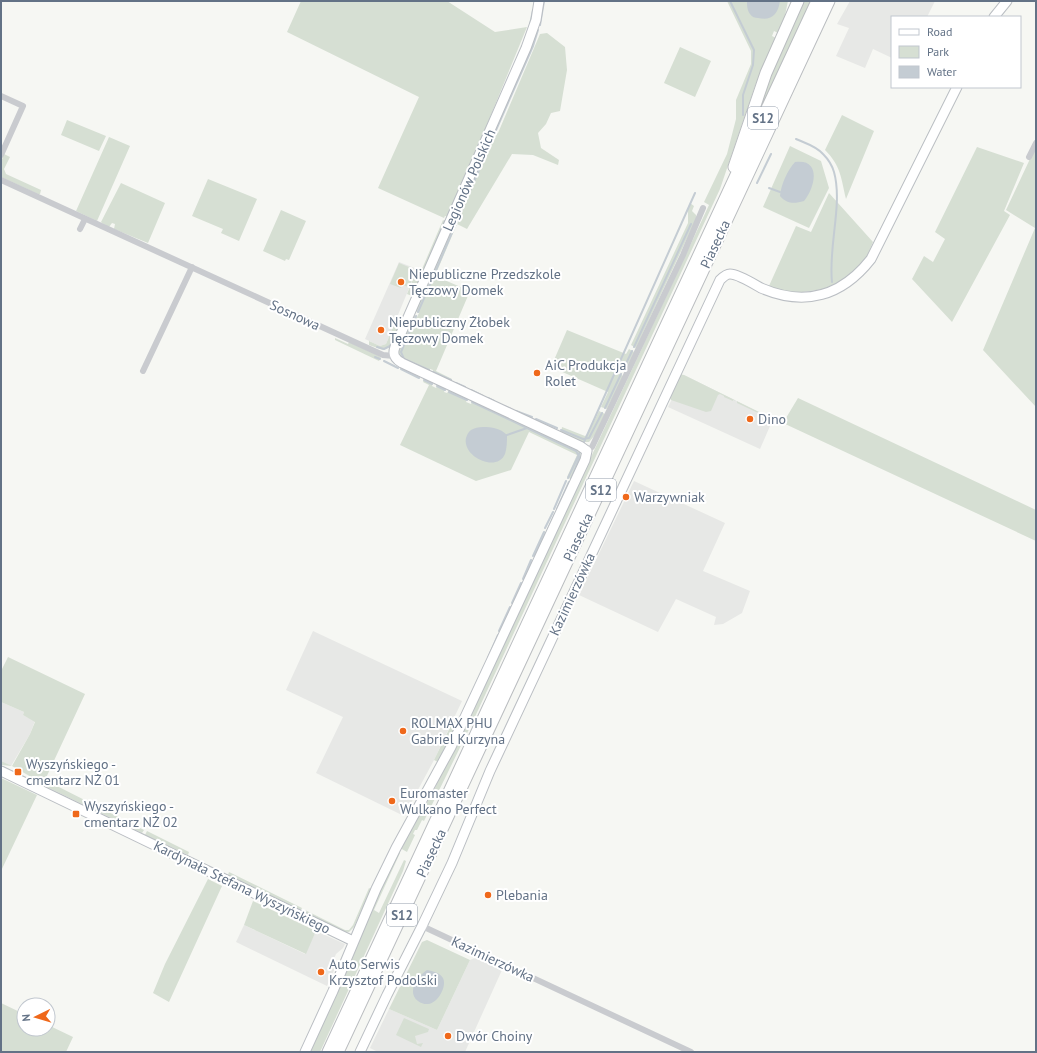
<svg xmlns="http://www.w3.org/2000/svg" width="1037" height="1053" font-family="'PT Sans',sans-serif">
  <rect width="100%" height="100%" fill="#f6f7f3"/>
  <!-- built -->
  <path fill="#e7e8e6" d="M850 1H935L927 17H892V58L873 49 865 68 836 56 849 28 837 24Z
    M399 262 417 269 386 344 380 346 365 339Z
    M684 375 773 419 760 449 668 407Z
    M634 481 725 523 703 571 750 591 742 613 723 624 714 625 716 617 676 599 658 632 579 595Z
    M313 631 462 701 434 760 404 816 316 773 343 717 286 690Z
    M1 702 24 712 23 715 35 721 30 734 11 766 1 761Z
    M244 925 305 954 316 931 345 944 343 948 336 954 331 966 335 968 327 986 236 942Z
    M475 958 494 967 502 970 465 1052H378L370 1048 389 1009 437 1030 470 960Z"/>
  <!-- green -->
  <path fill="#d6dfd3" d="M301 1H447L495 32 527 27 486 127 498 133 540 34 547 33 565 47 567 70 560 111 551 113 546 124 538 133 541 148 559 160 558 165 533 155 512 154 467 229 457 224 435 276 470 291 436 371 452 379 450 382 432 373 433 370 430 369 428 372C421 368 404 363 400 357 395 349 409 323 413 315L417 317 419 313 415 311 422 294 426 296 428 292 424 290 449 217 445 216 444 218 378 188 419 97 287 32Z
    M727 1H788L784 20 778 33 774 31 772 36 776 38 764 63 755 86 720 189 473 721 424 821 422 820 417 830H415L413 834 415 835 407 852 400 848 432 794 458 741 709 205 704 202 727 154 736 119V100L751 64V51Z
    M802 1H811L757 116 755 115 768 78Z
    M680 47 711 61 695 97 664 83Z
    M842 115 874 131 846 199C841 178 841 166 825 150Z
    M67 120 106 136 99 151 61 135Z
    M109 137 130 146 97 221 76 211Z
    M790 146 821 161 829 188 809 228 763 207Z
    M1036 146V407L983 350 1035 228 1006 210Z
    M977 147 1024 163 1004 211 1010 215 952 322 912 279 924 256 933 262 945 239 935 232Z
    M4 154 10 157 4 169 6 174 41 190 40 194H38L1 177V162Z
    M208 179 257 199 239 241 221 233 223 229 192 216Z
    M121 183 165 203 148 243 114 229 115 224 112 223 109 227 102 223 101 222Z
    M829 193 873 242 865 261 843 280 831 288 796 293 782 291 769 286 796 226 811 232Z
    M690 203 694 206 692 211 696 215V219L636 348 631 345 688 223V208Z
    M281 210 306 221 289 260 286 259 285 261 263 251Z
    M443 220 446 222 412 296 407 294 417 269H422Z
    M399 263 416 270 409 287 402 285 401 288 390 284Z
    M396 320 402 324 391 346 383 350 369 345V341L380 346 386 344Z
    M567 330 626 354 629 349 634 352 625 371 620 369 618 373 623 376 607 409 601 407 608 392 551 367Z
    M335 338 348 344 349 342 381 357 379 361 335 340Z
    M679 374 684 375 773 419V420L737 403V401L733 400V401L724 397V396L720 394 718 395 711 411 706 412 671 400 670 398Z
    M425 378 433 382 432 386 436 388 438 384 446 387 444 392 447 393 450 389 468 398 466 402 471 404 473 400 578 449C586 458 576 470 572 480L567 477 577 455 529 432 511 470 476 481 400 445 429 385 423 382Z
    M798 398 1036 510V541L783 423Z
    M599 411 605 414 595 435 589 442H582L561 433 562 427 585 436 588 434Z
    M8 657 85 694 45 780 144 830 142 833 49 788 43 784 45 780 42 778 40 782 12 766 1 765V761L12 766 30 734 35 722 23 715 24 712 1 702V671Z
    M455 717 458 721 438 762 434 760Z
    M1 778 37 795 1 871Z
    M147 831 189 852 188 855 145 835Z
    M398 852 400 853 374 910 379 913 404 860 406 861 403 871 320 1052H309L379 891Z
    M229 872 302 908 301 910 228 875Z
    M208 879 222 886 169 1002 153 993 165 964Z
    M369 888 371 889 354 927 349 932H345L305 912V910L345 930H349L353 925Z
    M253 901 316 931 306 954 244 925Z
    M427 940 470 960 437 1030 389 1009 422 942Z
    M1 1003 24 1014V1029H48V1025L73 1037 66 1052H1Z
    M404 1018 429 1029 428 1032 415 1036 417 1044 423 1043 421 1047 396 1035Z"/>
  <!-- water -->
  <path fill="#c4ccd3" d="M747 1H780C778 14 772 21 758 18 755 18 752 17 750 14 747 10 747 5 747 1Z
    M795 162C822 158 815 188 804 201 794 204 787 204 780 196 781 185 787 171 795 162Z
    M483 427C492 427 500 428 507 435 507 441 507 448 505 454 497 473 462 457 466 438 467 435 468 432 471 430 474 428 479 427 483 427Z
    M427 970C433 971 440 973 443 978 448 987 434 1013 418 1001 406 992 418 976 427 970Z"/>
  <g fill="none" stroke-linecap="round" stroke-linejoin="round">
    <!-- stream -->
    <path stroke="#c4ccd3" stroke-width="2" d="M730 1 754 50 753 65 743 95V115
      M530 25 533 10
      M540 25 544 1
      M496 130 533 46 538 30
      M796 139C805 143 816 146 823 154 827 158 832 165 834 172 843 204 828 247 832 282
      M757 183 771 154
      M769 188 780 192
      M448 215 458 193
      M429 259 445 221
      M427 291 494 135
      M418 312 425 296
      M416 316 401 352 404 359 429 370
      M377 347 384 349 390 346 392 342
      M634 347 691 224
      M375 357 380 359
      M384 361 398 368
      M401 369 419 378
      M623 370 632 351
      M433 372 451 380
      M424 380 432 384
      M456 383 465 387
      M437 386 445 390
      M471 390 483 396
      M449 392 467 400
      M488 398 494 401
      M472 402 527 428
      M504 406 511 409
      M605 408 621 374
      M516 411 532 417
      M536 419 557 428
      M561 430 583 439 589 438 602 413
      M507 435 527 428 576 451 579 456V459L571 479
      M584 442 695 193
      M568 478 580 452
      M554 509 566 481
      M557 509 569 482
      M545 528 553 512
      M548 529 555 514
      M533 556 544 532
      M535 556 546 533
      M523 579 531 560
      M524 580 533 561
      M512 603 521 583
      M499 631 510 607
      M488 658 498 635"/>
    <defs>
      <path id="secondary" d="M994 17 1007 1
        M1 771 353 941
        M305 1052 333 991 376 889 396 848 451 747 585 460 587 451 580 446 402 363C395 359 392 355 395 347L526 48 536 20 539 1
        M360 1052 387 995 422 926 452 863 490 771 720 280C723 277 726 274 730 274 738 274 754 284 761 288 805 307 842 296 871 259L957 87"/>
      <path id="highway" d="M734 167 766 73 798 1
        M328 1052 817 1
        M338 1052 829 1"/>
    </defs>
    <!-- secondary casing -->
    <use href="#secondary" stroke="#babec3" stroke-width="11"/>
    <!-- highway casing -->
    <use href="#highway" stroke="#babdc0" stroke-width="13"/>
    <!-- street -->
    <path stroke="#c9cbcf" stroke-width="6" d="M1 96 23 106 1 155
      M1029 157 1036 143
      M1 180 383 355 394 356
      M80 229 85 219
      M143 371 192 267
      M587 451 592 447 683 255 703 208
      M422 926 691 1052"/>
    <!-- secondary -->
    <use href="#secondary" stroke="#fff" stroke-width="9"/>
    <!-- highway -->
    <use href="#highway" stroke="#fff" stroke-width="11"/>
  </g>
  <!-- markers -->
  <g fill="#ef681a" stroke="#fff" stroke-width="1.5">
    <circle cx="401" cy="282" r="4"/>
    <circle cx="381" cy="330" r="4"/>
    <circle cx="537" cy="373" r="4"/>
    <circle cx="750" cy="419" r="4"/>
    <circle cx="626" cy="497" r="4"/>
    <circle cx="403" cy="731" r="4"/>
    <rect x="14" y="768" width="8" height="8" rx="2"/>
    <circle cx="392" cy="801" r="4"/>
    <rect x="72" y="810" width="8" height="8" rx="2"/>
    <circle cx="488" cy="895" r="4"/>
    <circle cx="321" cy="972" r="4"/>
    <circle cx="448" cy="1036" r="4"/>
  </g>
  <g text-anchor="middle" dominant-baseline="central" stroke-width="4" stroke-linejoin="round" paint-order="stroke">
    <!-- shield labels -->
    <g fill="#fff" stroke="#929caa" stroke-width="1">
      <rect x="748" y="107" width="30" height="22" rx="3"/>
      <rect x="586" y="479" width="30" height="22" rx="3"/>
      <rect x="387" y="904" width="30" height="22" rx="3"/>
    </g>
    <g font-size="13" font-weight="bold" fill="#637286">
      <text x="763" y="118">S12</text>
      <text x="601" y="490">S12</text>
      <text x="402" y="915">S12</text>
    </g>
    <!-- street labels -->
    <g font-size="14" fill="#637286" stroke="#fff">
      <text transform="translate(469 180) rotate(-66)">Legionów Polskich</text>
      <text transform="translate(715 244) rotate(-65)">Piasecka</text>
      <text transform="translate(295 315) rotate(25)">Sosnowa</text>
      <text transform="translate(578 537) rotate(-65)">Piasecka</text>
      <text transform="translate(572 594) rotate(-65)">Kazimierzówka</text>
      <text transform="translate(431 853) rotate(-65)">Piasecka</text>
      <text transform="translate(242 887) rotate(26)">Kardynała Stefana Wyszyńskiego</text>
      <text transform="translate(493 959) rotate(25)">Kazimierzówka</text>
    </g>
    <!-- poi labels -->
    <g font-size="14" fill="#637286" stroke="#fff" text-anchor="start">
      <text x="409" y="274">Niepubliczne Przedszkole<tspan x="409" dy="16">Tęczowy Domek</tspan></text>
      <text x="389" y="322">Niepubliczny Żłobek<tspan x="389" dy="16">Tęczowy Domek</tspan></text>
      <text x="545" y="365">AiC Produkcja<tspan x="545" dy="16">Rolet</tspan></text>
      <text x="758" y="419">Dino</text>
      <text x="634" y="497">Warzywniak</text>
      <text x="411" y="723">ROLMAX PHU<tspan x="411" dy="16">Gabriel Kurzyna</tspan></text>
      <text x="26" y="764">Wyszyńskiego -<tspan x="26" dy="16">cmentarz NŻ 01</tspan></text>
      <text x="400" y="793">Euromaster<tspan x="400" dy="16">Wulkano Perfect</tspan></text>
      <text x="84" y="806">Wyszyńskiego -<tspan x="84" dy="16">cmentarz NŻ 02</tspan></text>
      <text x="496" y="895">Plebania</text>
      <text x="329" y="964">Auto Serwis<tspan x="329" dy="16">Krzysztof Podolski</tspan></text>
      <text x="456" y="1036">Dwór Choiny</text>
    </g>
  </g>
  <!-- border -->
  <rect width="1037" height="1053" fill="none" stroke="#637286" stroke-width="4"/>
  <!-- legend -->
  <rect x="891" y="16" width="130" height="72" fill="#ffffff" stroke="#c1c7cf"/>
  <rect x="899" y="29" width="20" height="6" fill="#ffffff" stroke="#c1c7cf"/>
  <text x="927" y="36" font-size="12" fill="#637286">Road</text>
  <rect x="899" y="46" width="20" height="12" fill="#d6dfd3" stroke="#c1c7cf"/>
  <text x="927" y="56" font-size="12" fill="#637286">Park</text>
  <rect x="899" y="66" width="20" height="12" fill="#c4ccd3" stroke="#c1c7cf"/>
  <text x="927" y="76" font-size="12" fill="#637286">Water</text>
  <!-- north arrow -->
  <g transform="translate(36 1017) rotate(265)"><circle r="19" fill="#ffffff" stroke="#c1c7cf"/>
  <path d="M0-3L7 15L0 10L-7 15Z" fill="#ef681a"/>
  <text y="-6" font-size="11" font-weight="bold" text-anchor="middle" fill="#637286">N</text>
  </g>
</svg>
